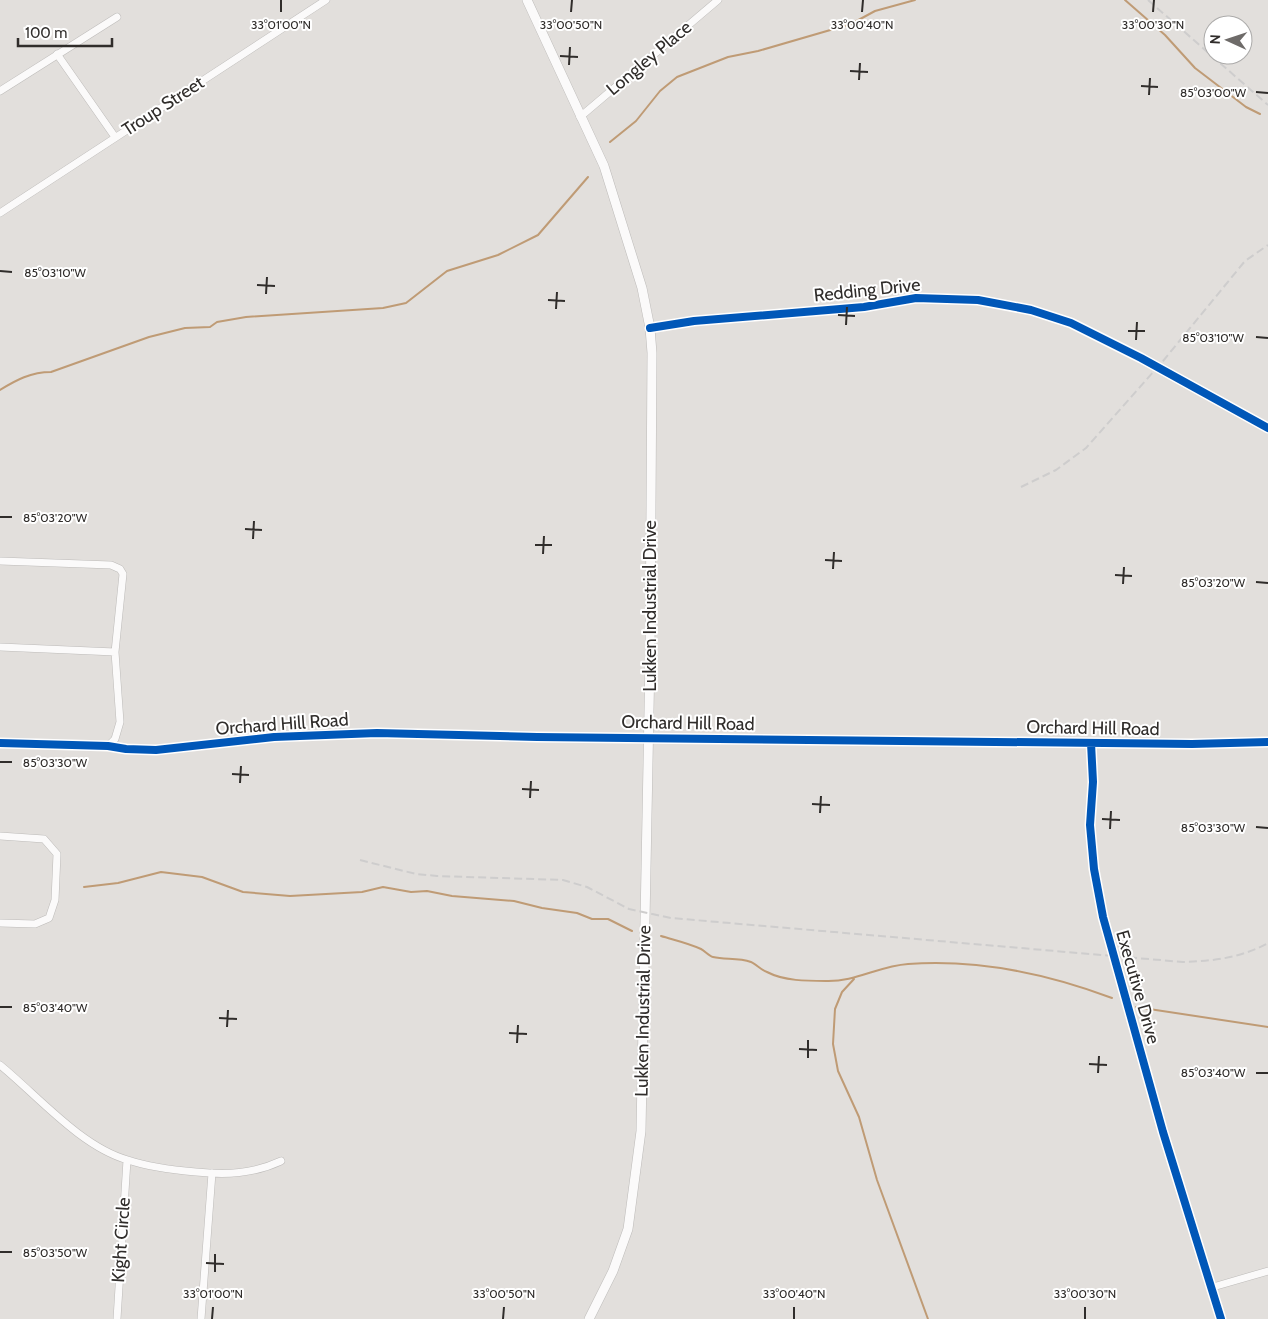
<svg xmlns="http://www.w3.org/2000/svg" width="1268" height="1319" font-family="Cabin,sans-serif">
  <rect width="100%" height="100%" fill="#e2dfdc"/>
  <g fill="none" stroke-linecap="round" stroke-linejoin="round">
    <!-- stream -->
    <path stroke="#bf9b75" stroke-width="2" d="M1125 0 1165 35 1195 68 1246 107 1260 114
      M610 142 636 121 660 91 677 77 728 57 758 51 851 24 875 11 915 0
      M0 390C16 380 31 372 51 372L149 337 185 328 210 327 217 322 246 317 383 308 406 303 447 271 498 255 538 235 588 177
      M84 887 118 883 161 872 202 877 243 892 290 896 362 892 383 887 411 892 427 891 452 896 514 901 542 908 577 913 592 919H608L632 931
      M661 936C674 940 688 943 701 949 705 951 709 956 713 957 725 960 738 957 751 962 756 964 761 970 767 972 784 981 807 981 826 981 855 982 879 966 908 964 977 959 1048 974 1112 998
      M854 979 842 992 835 1009 833 1044 838 1071 859 1117 877 1180 928 1319
      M1136 1007 1268 1027"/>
    <defs>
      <path id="minor" d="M57 54 115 137
        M0 91 117 17
        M580 117 718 0
        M0 213 326 0
        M650 328 694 321 864 307 916 298 978 300 1031 310 1071 323 1141 358 1268 428
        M0 561 111 565 120 569 123 574 115 652 120 722 115 739 108 746
        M0 647 115 652
        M0 743 108 746 126 749 156 750 274 737 377 733 537 737 1192 744 1268 742
        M1091 743 1093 782 1090 825 1094 869 1103 917 1163 1132 1221 1319
        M0 836 44 839 57 854 55 900 49 918 35 924 0 923
        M0 1065C37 1095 81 1147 128 1160 149 1167 173 1170 196 1172 226 1175 253 1174 281 1161
        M1213 1287 1268 1271
        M117 1319 127 1160
        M201 1319 212 1173"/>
      <path id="major" d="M527 0 604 166 642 288 650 328 652 353 650 658 641 1131 628 1229 613 1271 589 1319"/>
    </defs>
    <!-- minor casing -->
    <use href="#minor" stroke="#bdbbb9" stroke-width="8"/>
    <!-- major casing -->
    <use href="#major" stroke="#bdbbb9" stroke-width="10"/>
    <!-- minor -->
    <use href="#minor" stroke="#fbfafa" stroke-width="7"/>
    <!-- major -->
    <use href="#major" stroke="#fbfafa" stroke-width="9"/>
    <!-- rail -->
    <path stroke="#cecdcd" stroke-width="2" stroke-dasharray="8 4" stroke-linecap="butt" d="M1148 0 1268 105
      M1021 487 1056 470 1086 448 1163 361 1245 261 1268 245
      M360 860 416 874 437 876 563 880 587 887 629 909 671 918 1183 962C1213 961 1241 958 1268 943"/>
    <defs>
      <path id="cycleway" d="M650 328 694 321 864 307 916 298 978 300 1031 310 1071 323 1141 358 1268 428
        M0 743 108 746 126 749 156 750 274 737 377 733 537 737 1192 744 1268 742
        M1091 743 1093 782 1090 825 1094 869 1103 917 1163 1132 1221 1319"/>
    </defs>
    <!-- cycleway casing -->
    <use href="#cycleway" stroke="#fff" stroke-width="11"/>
    <!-- cycleway -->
    <use href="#cycleway" stroke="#0057b8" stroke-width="8"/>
  </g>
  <!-- ticks -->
  <path fill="none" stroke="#302d2b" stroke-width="2" d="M281 12V0M571 12 572 0M862 12 863 0M1153 12 1154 0M560 56 578 57M569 65 570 47M850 71 868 72M859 80 860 63M1141 86 1158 87M1256 92 1268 93M1149 95 1150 78M0 271 12 272M257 285 275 286M266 294 267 277M548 300 565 301M556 309 557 292M838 315 855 316M846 325 847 307M1128 331H1145M1256 337 1268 338M1136 340 1137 322M0 517H12M245 529 262 530M253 539 254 521M535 545H552M543 554 544 536M825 560 842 561M833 569 834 552M1115 575 1132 576M1256 582 1268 583M1123 584 1124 567M0 762H12M232 774 249 775M240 783 241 766M522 789 539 790M530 798 531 781M812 804 830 805M820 813 821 796M1102 819 1120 820M1256 827 1268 828M1110 829 1111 811M0 1007H12M219 1018 237 1019M227 1027 228 1010M509 1033 527 1034M517 1043 518 1025M799 1049 817 1050M808 1058V1040M1089 1064 1107 1065M1098 1073 1099 1056M1256 1073H1268M0 1252H12M206 1263 224 1264M215 1272V1254M212 1319 213 1307M503 1319 504 1307M794 1319V1307M1085 1319V1307"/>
  <g text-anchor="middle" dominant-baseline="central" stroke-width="4" stroke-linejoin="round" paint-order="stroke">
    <!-- street labels -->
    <g font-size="18" fill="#302d2b" stroke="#fff">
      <text transform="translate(649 58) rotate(-40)">Longley Place</text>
      <text transform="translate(163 106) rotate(-33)">Troup Street</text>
      <text transform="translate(867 290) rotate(-6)">Redding Drive</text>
      <text transform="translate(650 606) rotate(-90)">Lukken Industrial Drive</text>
      <text transform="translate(688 723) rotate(1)">Orchard Hill Road</text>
      <text transform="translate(282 724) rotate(-4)">Orchard Hill Road</text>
      <text transform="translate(1093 728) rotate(1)">Orchard Hill Road</text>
      <text transform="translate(1138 987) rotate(74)">Executive Drive</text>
      <text transform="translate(643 1011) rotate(-89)">Lukken Industrial Drive</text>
      <text transform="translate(121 1240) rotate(-86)">Kight Circle</text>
    </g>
  </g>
  <g font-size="12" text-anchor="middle" fill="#302d2b" stroke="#fff" stroke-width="4" stroke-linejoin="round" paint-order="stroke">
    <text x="281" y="29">33°01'00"N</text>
    <text x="571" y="29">33°00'50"N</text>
    <text x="862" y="29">33°00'40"N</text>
    <text x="1153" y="29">33°00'30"N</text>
    <text x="1213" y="97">85°03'00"W</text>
    <text x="55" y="277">85°03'10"W</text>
    <text x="1213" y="342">85°03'10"W</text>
    <text x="55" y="522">85°03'20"W</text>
    <text x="1213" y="587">85°03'20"W</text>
    <text x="55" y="767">85°03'30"W</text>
    <text x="1213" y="832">85°03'30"W</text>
    <text x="55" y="1012">85°03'40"W</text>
    <text x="1213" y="1077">85°03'40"W</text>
    <text x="55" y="1257">85°03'50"W</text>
    <text x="213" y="1298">33°01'00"N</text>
    <text x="504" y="1298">33°00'50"N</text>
    <text x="794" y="1298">33°00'40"N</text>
    <text x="1085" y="1298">33°00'30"N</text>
  </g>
  <!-- north arrow -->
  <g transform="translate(1228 40) rotate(273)"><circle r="24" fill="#ffffff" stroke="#acabaa"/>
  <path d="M0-4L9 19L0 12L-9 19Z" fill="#6e6b69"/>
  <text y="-8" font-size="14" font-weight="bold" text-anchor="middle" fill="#302d2b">N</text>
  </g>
  <!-- scale -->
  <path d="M18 38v8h94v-8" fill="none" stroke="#302d2b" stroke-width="2.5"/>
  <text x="25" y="38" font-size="15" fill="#302d2b" stroke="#ffffff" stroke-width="4" paint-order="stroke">100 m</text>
</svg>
